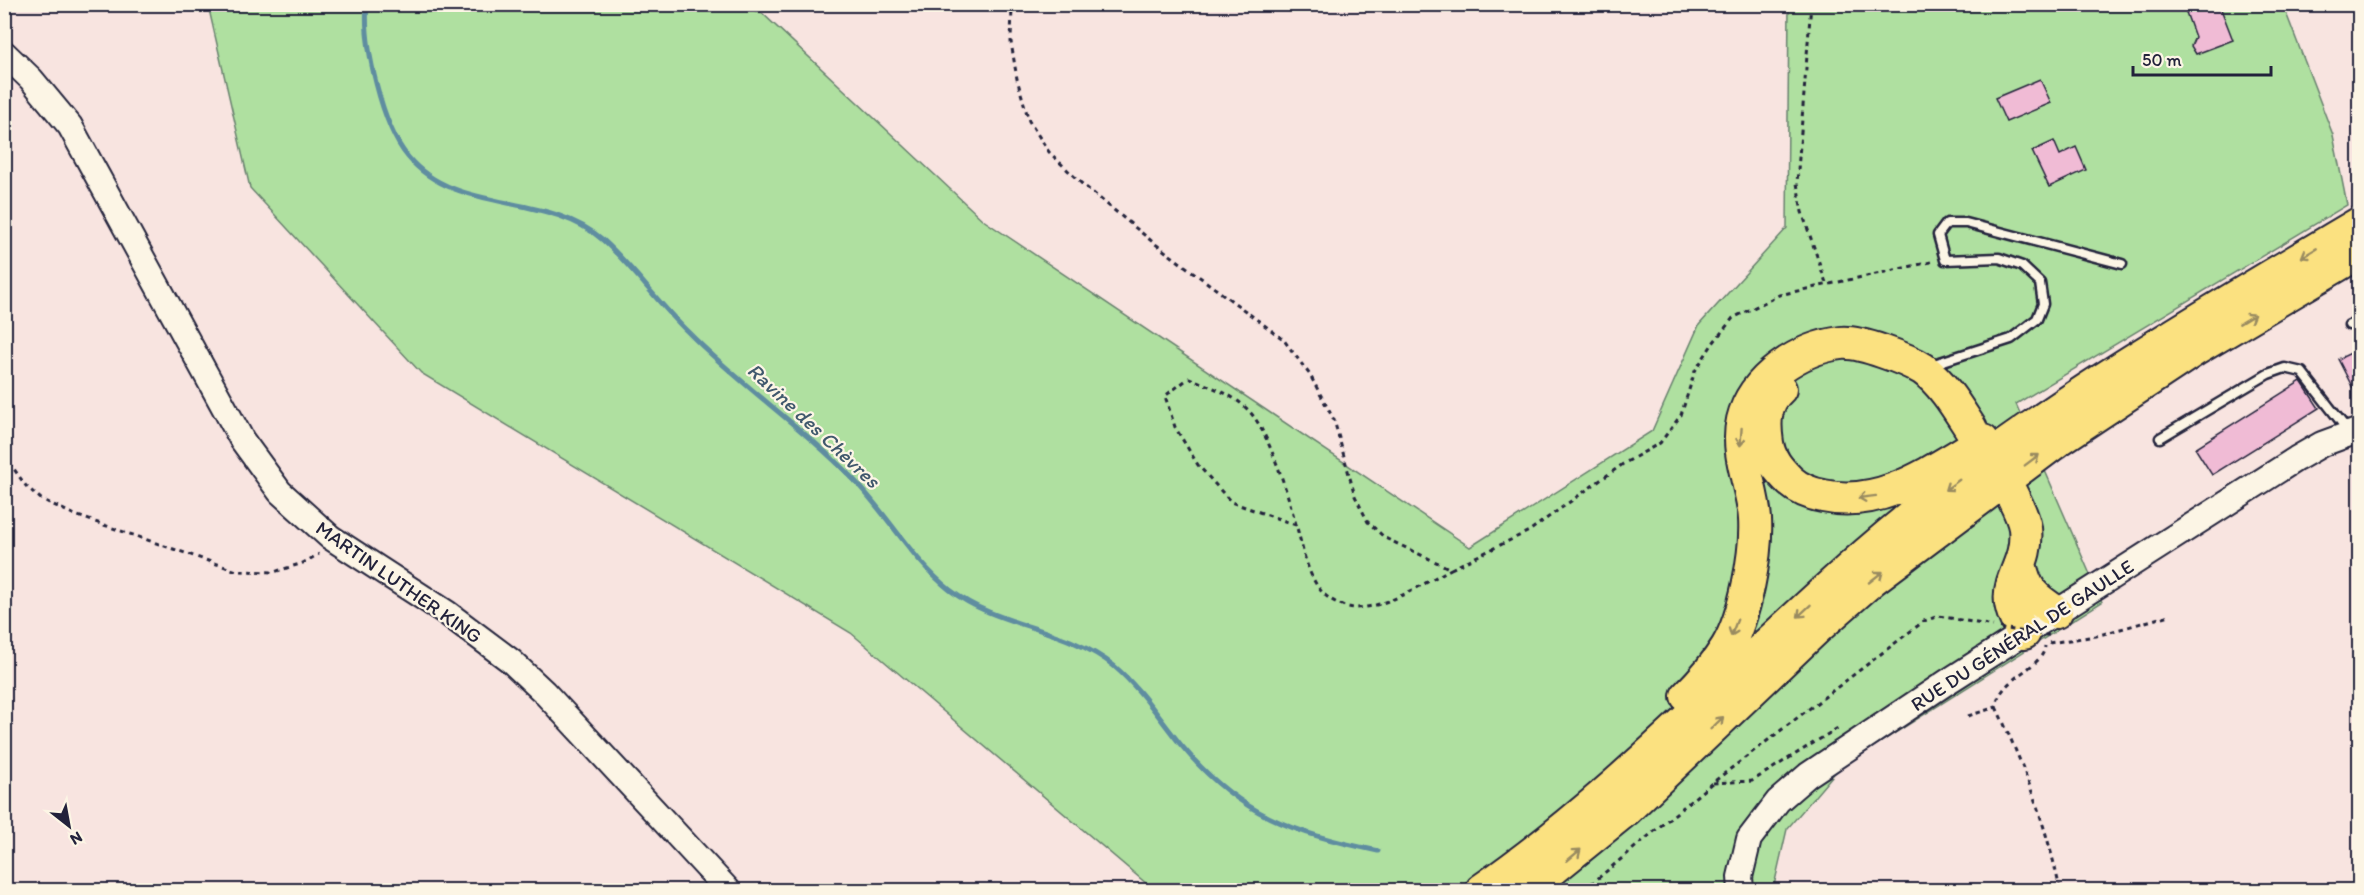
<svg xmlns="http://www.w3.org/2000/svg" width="2364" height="895" font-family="Itim,sans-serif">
  <rect width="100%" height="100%" fill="#f8e4e0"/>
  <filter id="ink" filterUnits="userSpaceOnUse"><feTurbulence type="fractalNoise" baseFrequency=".0167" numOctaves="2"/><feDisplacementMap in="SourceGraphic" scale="12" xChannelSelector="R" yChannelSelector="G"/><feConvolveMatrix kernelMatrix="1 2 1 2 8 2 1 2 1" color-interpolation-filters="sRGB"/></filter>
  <g filter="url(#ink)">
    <!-- green -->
    <path fill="#afe0a0" stroke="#68816e" stroke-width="1.5" d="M208 5H742L763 14 983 220 1470 547 1652 431 1699 325 1787 228 1789 5H2283L2333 135 2347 205 2016 404 2102 602 1838 769 1787 829 1773 890H1154L851 633 421 373 250 188Z"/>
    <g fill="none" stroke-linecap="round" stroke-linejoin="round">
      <!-- stream -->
      <path stroke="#5e8da0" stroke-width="5" d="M367 4C363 44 382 126 408 157 456 215 547 191 603 240 634 268 658 303 688 332 740 385 803 427 854 480 888 515 912 560 950 590 999 628 1066 627 1114 666 1140 688 1160 719 1181 745 1239 815 1293 833 1378 851"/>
    </g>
    <!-- building -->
    <path fill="#f0bbd5" stroke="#22223b" stroke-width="1.5" d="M2183 4H2219L2233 40 2196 54 2191 46 2195 37Z
      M2040 79 2051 103 2006 122 1995 98Z
      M2054 141 2060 155 2076 147 2086 170 2049 187 2032 151Z
      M2355 351 2360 361V402L2338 359Z
      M2301 381 2319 408 2212 475 2195 448Z"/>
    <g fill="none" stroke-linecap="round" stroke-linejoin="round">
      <defs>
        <path id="lane" d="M2349 325 2360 321
          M1931 365 2011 339 2037 319 2043 304 2040 283 2022 266 1999 258 1945 260 1938 235 1947 223H1966L2122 264
          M2160 438 2268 374 2285 368 2302 372 2349 432"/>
        <path id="secondary" d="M4 53 31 79 70 126 242 440 280 492 330 537 447 613 511 661 544 692 728 890
          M1741 890 1740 877 1749 839 1778 801 1808 775 1947 682 2296 459 2322 444 2360 430"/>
        <path id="highway" d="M1780 389C1764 403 1764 423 1767 443 1769 459 1779 470 1790 481 1799 489 1812 494 1823 496 1883 509 1934 469 1983 441
          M2009 489C2015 502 2023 515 2025 528 2030 574 1991 584 2024 633
          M2020 564C2026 591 2033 597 2056 612
          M1687 696C1702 681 1716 665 1727 647 1745 617 1757 553 1755 519 1753 486 1735 454 1743 420 1753 378 1800 348 1841 343 1859 341 1907 359 1923 369 1943 383 1958 409 1971 429
          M1482 890C1622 793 1738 665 1866 554 2016 424 2190 324 2360 223
          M1527 890 1627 809 1817 628 1873 579 2057 441 2196 349 2360 252"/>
      </defs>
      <!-- lane casing -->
      <use href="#lane" stroke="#22223b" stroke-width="13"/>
      <!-- secondary casing -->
      <use href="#secondary" stroke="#22223b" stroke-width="28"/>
      <!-- highway casing -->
      <use href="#highway" stroke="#22223b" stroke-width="36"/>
      <!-- path -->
      <path stroke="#22223b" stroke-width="3" stroke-dasharray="4.5 4.5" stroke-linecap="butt" d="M1012 4 1011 42 1017 79 1029 121 1049 152 1081 183 1154 243 1283 339 1310 375 1334 420 1355 496 1368 522 1385 538 1451 569 1529 531 1623 464 1660 443 1681 415 1695 371 1713 343 1733 318 1779 295 1931 262
        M1811 4 1797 183 1802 212 1826 283
        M4 455 26 486 41 499 75 515 237 571 274 572 303 563 319 554
        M1296 525 1231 502 1198 465 1175 427 1165 396 1189 378C1212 387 1239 396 1254 417 1272 442 1289 498 1297 528 1303 549 1307 575 1322 592 1329 600 1343 607 1354 608 1388 608 1422 584 1451 569
        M2049 643 2096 636 2170 615
        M1996 707C2024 765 2047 827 2060 890
        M1968 716 1996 707C2000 676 2043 669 2045 646
        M1713 783 1752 781 1841 726
        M1584 890 1712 783 1924 621 1939 616 1993 626"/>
      <!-- lane -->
      <use href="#lane" stroke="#fcf5e5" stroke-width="8"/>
      <!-- secondary -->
      <use href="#secondary" stroke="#fcf5e5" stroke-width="24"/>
      <!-- highway -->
      <use href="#highway" stroke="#fbe180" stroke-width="32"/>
      <!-- path-bridge -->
      <path stroke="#22223b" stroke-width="3" stroke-dasharray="4.5 4.5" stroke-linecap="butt" d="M2000 628 2053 636"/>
    </g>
    <!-- one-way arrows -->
    <defs><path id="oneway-shaft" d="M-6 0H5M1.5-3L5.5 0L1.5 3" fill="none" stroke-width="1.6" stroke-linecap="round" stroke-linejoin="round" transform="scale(1.5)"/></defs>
    <g stroke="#998b61">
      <use href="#oneway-shaft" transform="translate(2309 253) rotate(149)"/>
      <use href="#oneway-shaft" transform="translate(2247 319) rotate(-31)"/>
      <use href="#oneway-shaft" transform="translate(1741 437) rotate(94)"/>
      <use href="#oneway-shaft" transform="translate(2032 460) rotate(-37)"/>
      <use href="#oneway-shaft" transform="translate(1952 485) rotate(144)"/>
      <use href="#oneway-shaft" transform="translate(1867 497) rotate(173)"/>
      <use href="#oneway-shaft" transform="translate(1876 577) rotate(-38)"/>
      <use href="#oneway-shaft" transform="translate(1804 611) rotate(137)"/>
      <use href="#oneway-shaft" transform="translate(1734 628) rotate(111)"/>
      <use href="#oneway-shaft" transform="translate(1717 723) rotate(-44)"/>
      <use href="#oneway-shaft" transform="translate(1574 855) rotate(-40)"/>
    </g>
  </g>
  <g text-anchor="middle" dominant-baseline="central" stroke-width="4.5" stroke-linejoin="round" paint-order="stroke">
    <!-- street labels -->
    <g font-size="20" fill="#22223b" stroke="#fcf5e5">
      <text transform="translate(399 582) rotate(35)">MARTIN LUTHER KING</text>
      <text transform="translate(2022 635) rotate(-33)">RUE DU GÉNÉRAL DE GAULLE</text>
    </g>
    <!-- water labels -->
    <g font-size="21" font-style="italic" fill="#40586d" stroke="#fcf5e5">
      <text transform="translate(814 425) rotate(43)">Ravine des Chèvres</text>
    </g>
  </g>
  <!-- margin -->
  <rect width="2364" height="895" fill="none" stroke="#fcf5e5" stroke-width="24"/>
  <rect x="12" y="12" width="2340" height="871" fill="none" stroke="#22223b" stroke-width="2" filter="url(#ink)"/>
  <!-- north arrow -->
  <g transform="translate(69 826) rotate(149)" stroke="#fcf5e5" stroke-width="4.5" paint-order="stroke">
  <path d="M0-4.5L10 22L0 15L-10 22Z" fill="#22223b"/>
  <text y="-9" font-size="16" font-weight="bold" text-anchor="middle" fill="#22223b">N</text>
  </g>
  <!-- scale -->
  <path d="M2133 66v9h138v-9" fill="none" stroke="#22223b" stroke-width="3"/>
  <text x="2142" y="66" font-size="18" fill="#22223b" stroke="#fcf5e5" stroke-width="4.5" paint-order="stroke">50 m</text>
</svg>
